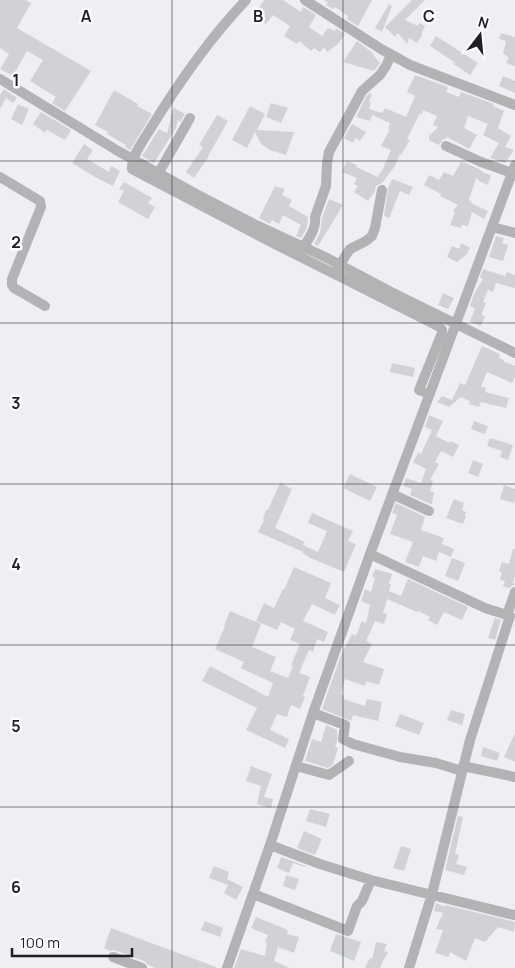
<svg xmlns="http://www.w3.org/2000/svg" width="515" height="968" font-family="Manrope,sans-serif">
  <rect width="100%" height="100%" fill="#eeeff2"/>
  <!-- building -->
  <path fill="#d0d2d5" d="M0 0H25L31 3 17 28 91 71 65 111 52 103 56 97 30 81 43 60 27 51 13 76 0 69 9 54 0 48Z
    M264 0H283L301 12 303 7 316 15 309 27 322 36 328 28 335 31 336 28 345 34 338 44 327 52 324 47 320 52 314 48 311 51 299 41 297 44 284 36 290 26 273 15 266 24 253 15Z
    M324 0H372L358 26 347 19 348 16 335 7 333 9 326 5 328 3Z
    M412 0H425L405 20 418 26 419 23 425 26 422 32V35L417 43 409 38 407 44 398 33 395 37 385 27Z
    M389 4 392 6 382 32 375 28Z
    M501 33 515 37V66L506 63 509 57 503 54 506 41 499 39Z
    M436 36 478 63 470 75 452 63 457 64 430 46Z
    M357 41 374 54 373 55 380 63 374 71 343 62Z
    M415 75 448 87 446 92 459 97 461 92 494 104 493 106 504 111 498 128 511 136 505 147 514 150 505 163 490 158 499 143 483 135 488 124 468 116 464 128 477 135 469 149 447 137 445 139H443L439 145 429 140V136L438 127 433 125 437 116 423 110 422 114 420 113 407 139 410 140 401 155 400 154 395 166 382 183 376 186 374 193 368 201 354 192 358 186 354 184 357 178 342 172 347 161 357 165 356 167 378 177 380 172 381 173 391 150 381 146 390 129H388L390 123 372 115 370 121 356 117 367 95 370 93 372 95 369 102 371 103 369 109 382 113 385 108 406 117 415 96 407 92Z
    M503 76 515 81V93L499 86Z
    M4 89 17 98 13 103 6 98 0 109V95Z
    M114 90 138 104 137 106 152 114 130 150 125 147 126 145 107 134 108 132 95 125Z
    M271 103 288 108 281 123 266 117Z
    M18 104 29 109 22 125 11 119Z
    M250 106 265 114 257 130 294 132 286 155 270 150 261 144 255 132 247 148 232 140Z
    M174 108 185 114 180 122 178 120 176 128 154 163 142 156 159 129 167 133 171 118 170 117Z
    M41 112 71 130 65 140 47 130 45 133 33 124Z
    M217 115 228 121 208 156H209L194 178 186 172 203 147 199 145Z
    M352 124 366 132 360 141 356 138 353 143 344 138Z
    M84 144 93 150 87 159 109 172 111 166 120 171 113 186 95 177 72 163Z
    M461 162 464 163V162L479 169 484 173 491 175 488 185 481 182 476 178 469 200 472 202 471 203 488 211 484 219 472 212 468 226 462 225 460 228 450 225 455 212 453 211 458 205 440 196 441 194 424 185 429 175 439 180 444 172 453 176Z
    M392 179 413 187 409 195 400 191 389 218 384 216 388 188Z
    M124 182 152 198 148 203 155 207 148 219 118 202 124 191 119 189Z
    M275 186 285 189 282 195 292 200 289 206 308 217 307 228 301 238 296 236 301 225 283 215 279 224 272 220 270 224 259 218Z
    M329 199 343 205 318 246 314 244 320 233 322 218Z
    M496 236 504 238 502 243 508 245 503 261 489 257Z
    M461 243 470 248 467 254 457 262 447 257 452 246 459 249Z
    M483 269 505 276 507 272 515 275V288L496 283 493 292 488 290 483 302 486 303 481 315 485 316 481 326 470 322 475 308 470 306 474 294 483 279 480 277Z
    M443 293 454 298 448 309 438 305Z
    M482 346 500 354 499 358 504 360 503 361 515 366V377L512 383 487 372 481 386 486 388 485 392 509 398 506 408 481 402 479 407 469 404 470 401 461 397 449 407 437 402 442 396 452 400 460 383 465 385Z
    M392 363 415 368 413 377 390 372Z
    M429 415 443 421 436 436 449 443 450 441 459 445 453 457 441 451 435 462 439 464 430 480 433 481 430 491 434 492 432 504H431L410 495 412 489 403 486 406 478 421 483 426 469 413 462 418 453 421 454 432 430 425 427Z
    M474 421 488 426 485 434 471 429Z
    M490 438 513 445 508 460 500 457 502 451 487 446Z
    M473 460 483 464 478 477 468 473Z
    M350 474 377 487 370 501 343 488Z
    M280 483 292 489 275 528 305 542 303 545 318 552 327 531 308 523 312 513 353 531 348 541 356 544 344 572 308 557V556L302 553 303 552 258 532 264 520 263 519 266 510H268Z
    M504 485 515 489V498L514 503 500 499Z
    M454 499 464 503 462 510 466 512 465 516H466L463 524 446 518Z
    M396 503 425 517 421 530 444 538 442 544 454 549 451 557 439 552 436 561 423 556 419 567 405 562 413 542 390 534 397 515 392 513Z
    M513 549H515V576L513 582 515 584 509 588 503 586 505 581 500 580 502 572 499 571 502 562 509 564Z
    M452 558 465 563 458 581 445 576Z
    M294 567 331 583 325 598 340 605 335 615 312 604 303 621 328 632 324 642 317 639 313 652 309 650 299 673 310 677 303 696 305 697 300 709 291 705 287 717 277 714 270 730 289 739 285 748 246 730 257 708 202 681 210 666 268 697 273 683 241 668 244 662 215 649 225 626H224L230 611 261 624 252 647 276 657 270 671 288 678 293 666 291 665 300 644 290 640 295 629 281 622 277 630 256 621 264 603 274 608 283 589 284 590Z
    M375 569 392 574 389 584H391L389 591 401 596 408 579 468 607 462 620 444 612 437 625 428 620 430 617 418 611 417 612 387 599 383 613 387 614 384 624 375 621 366 641 372 644 363 662 384 669 379 685 366 681 365 686 345 679 341 694 344 696 343 699 365 706 367 699 382 702 378 721 353 715 351 721 322 709 341 655 352 634 356 636 362 621 366 623 370 605 361 601 365 589 371 592 375 578 372 577Z
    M495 618 501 620 495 640 488 638Z
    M451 710 465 714 462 725 447 720Z
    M400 714 424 723 419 735 395 726Z
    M326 725 337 730V741L335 747 338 748 333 764 328 768 305 761 312 739 321 742Z
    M515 733V762L504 757Z
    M483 747 500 753 497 761 481 756Z
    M251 766 272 774 264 797 273 799 271 808 257 804 261 786 246 781Z
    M310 809 330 814 326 827 306 821Z
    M458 816 463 817 455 854 459 855 456 864 467 867 464 875 445 870Z
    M304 831 322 839 315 855 297 848Z
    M401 846 411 849 404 871 393 868Z
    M281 857 306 866 305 867 293 863 289 873 277 868Z
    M214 866 229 872 227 879 243 887 236 900 224 893 228 885 209 878Z
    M286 875 299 879 295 890 283 886Z
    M436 903 445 907V905L515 922 514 932 498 927 485 942 475 938 466 961 450 952 449 957 435 953 443 930 436 929 443 913 434 911Z
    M256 917 288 930 287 934 299 937 294 953 278 947 274 961 290 968H234L241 949 265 956 267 943H265L268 935 251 928Z
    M205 921 223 928 220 937 201 930Z
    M111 928 216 967V968H156L148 965 144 961 114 950 110 951 104 948Z
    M336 934 361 942 354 961 330 951Z
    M376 942 387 944 384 951 388 952 385 958H384L380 968H365L370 958 372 959Z"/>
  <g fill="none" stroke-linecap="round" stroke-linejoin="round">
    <!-- minor -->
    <path stroke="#b3b3b5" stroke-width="10" d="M246 0C209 39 177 85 149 131 143 141 131 157 132 169L273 243 440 327 442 330V333L419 390 430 394
      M305 0 381 49 410 65 515 105
      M0 79 118 151 196 194 252 223 325 257 391 292 515 353
      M446 146 481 162 512 173
      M158 174 190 118
      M0 177 40 201 41 207 12 279V285L14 288 45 306
      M492 227 515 233
      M301 251C307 241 317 229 315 217L326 186 327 163 329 152 362 91 380 75 386 66 391 55
      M337 269 350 249 366 241 372 236 375 228 382 190
      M392 494 429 511
      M370 554 485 608 510 616 470 740 432 894 409 968
      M507 615 515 592
      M313 713 345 725 343 739 353 744 400 757 436 763 462 771
      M296 766 329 775 349 761
      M463 766 515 777
      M270 845 320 864 371 880 514 915
      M253 894 348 931 357 906 362 901 371 880
      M113 957 142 968
      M227 968 270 845 313 713 370 554 515 165"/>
  </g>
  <!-- grid -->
  <path fill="none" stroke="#1f2021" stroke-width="1" stroke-opacity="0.55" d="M172 0V968M343 0V968M0 161H515M0 323H515M0 484H515M0 645H515M0 807H515"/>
  <g font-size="16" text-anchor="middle" font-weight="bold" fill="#1f2021" stroke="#fbfcff" stroke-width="5" stroke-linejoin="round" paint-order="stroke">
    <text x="86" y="22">A</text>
    <text x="258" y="22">B</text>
    <text x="429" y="22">C</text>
    <text x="16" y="86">1</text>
    <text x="16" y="248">2</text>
    <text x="16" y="409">3</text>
    <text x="16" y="570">4</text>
    <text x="16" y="732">5</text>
    <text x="16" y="893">6</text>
  </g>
  <!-- north arrow -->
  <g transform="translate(480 35) rotate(16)" stroke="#fbfcff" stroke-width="4" paint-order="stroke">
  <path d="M0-4L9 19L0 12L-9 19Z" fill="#1f2021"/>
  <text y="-8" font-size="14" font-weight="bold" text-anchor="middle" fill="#1f2021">N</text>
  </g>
  <!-- scale -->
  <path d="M12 948v8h120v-8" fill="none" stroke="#1f2021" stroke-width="2.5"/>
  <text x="20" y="948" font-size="15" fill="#1f2021" stroke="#fbfcff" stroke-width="4" paint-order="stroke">100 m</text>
</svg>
